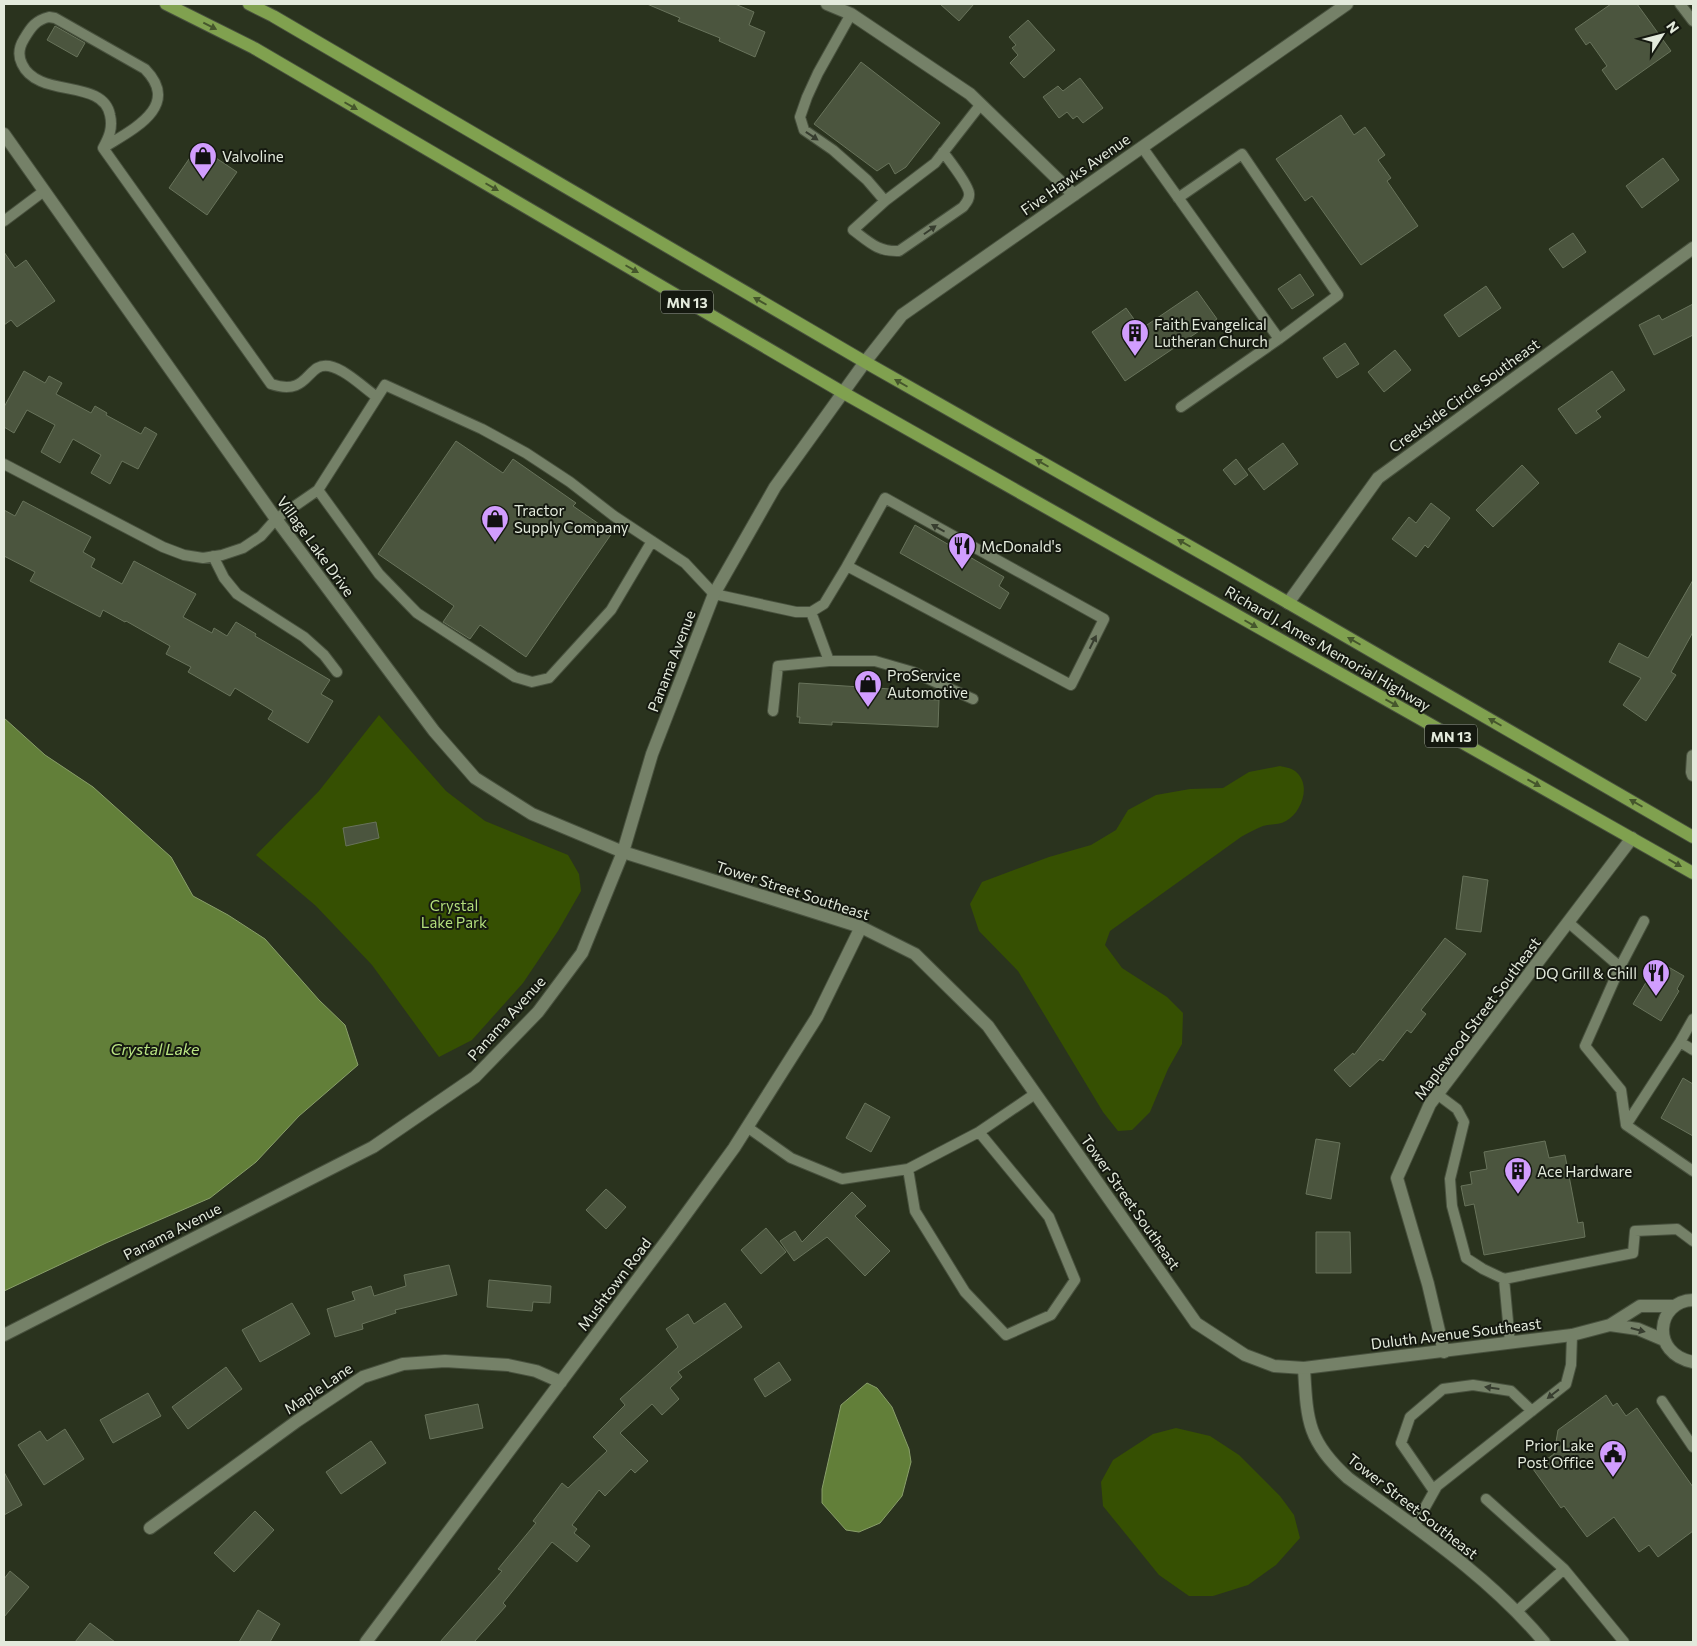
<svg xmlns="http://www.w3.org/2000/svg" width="1697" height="1646" font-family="Commissioner,sans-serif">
  <rect width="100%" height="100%" fill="#2a331e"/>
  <!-- green -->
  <path fill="#365002" d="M379 715 446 791 485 821 568 855 579 874 581 891 558 931 523 983 472 1040 439 1057 372 965 316 906 256 855 319 791Z
    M1280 766C1284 767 1291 768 1295 771 1312 784 1302 812 1286 821 1279 825 1270 824 1263 826 1255 829 1248 833 1241 837L1110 931 1105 945 1122 968 1167 997 1183 1013 1182 1044 1168 1069 1150 1112 1132 1130 1118 1131 1103 1112 1018 971 979 931 970 904 982 882 1049 857 1091 845 1116 830 1128 810 1156 795 1190 789 1223 788 1249 772Z
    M1176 1428 1210 1436 1239 1455 1280 1496 1294 1515 1300 1538 1276 1565 1248 1585 1213 1596H1189L1159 1575 1103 1506 1101 1482 1113 1460 1153 1434Z"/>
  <!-- water -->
  <path fill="#627f39" stroke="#899f6a" d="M4 718 45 755 93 787 171 857 193 896 228 915 265 939 319 1000 345 1025 358 1065 299 1116 256 1162 210 1198 106 1243 4 1291Z
    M867 1383 877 1388 892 1407 909 1449 911 1462 902 1496 880 1523 859 1532 846 1530 822 1503V1489L841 1405Z"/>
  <!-- building -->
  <path fill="#4b553e" stroke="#68735b" d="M647 4H735L754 12 749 25 765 32 755 57 719 41 720 38 678 21 680 18Z
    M940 4H974L959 21Z
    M1611 4H1637L1671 51 1616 90 1602 70 1607 66 1590 42 1586 45 1575 29Z
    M1028 20 1055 50 1024 78 1010 63 1018 55 1012 48 1016 45 1009 37Z
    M55 26 85 43 77 57 47 40Z
    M861 62 940 123 906 167 895 174 889 163 877 171 814 124Z
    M1080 78 1103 108 1083 123 1077 116 1073 119 1067 112 1059 118 1043 97 1058 86 1063 91Z
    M1341 115 1354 135 1365 127 1385 155 1378 160 1391 178 1387 181 1418 226 1361 265 1312 196 1305 201 1276 159Z
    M198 146 237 172 207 215 169 188Z
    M1663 158 1679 180 1642 208 1626 186Z
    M1573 233 1586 252 1563 268 1549 249Z
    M4 252 15 268 26 260 55 301 17 327 11 320 4 325Z
    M1300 274 1314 295 1292 309 1278 289Z
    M1486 286 1501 308 1459 337 1444 315Z
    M1197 291 1217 319 1125 381 1092 332 1126 308 1141 329Z
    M1693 304V335L1654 355 1639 325 1659 315 1662 320Z
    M1345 343 1359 364 1337 378 1323 358Z
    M1395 350 1411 370 1384 392 1368 372Z
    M24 371 45 383 49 376 62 383 56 394 91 413 95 406 107 413 106 415 141 434 145 427 157 434 138 469 122 461 110 484 91 473 101 455 73 439 60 463 41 452 55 425 27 410 14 433 4 427V407Z
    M1612 371 1625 390 1596 411 1601 417 1576 434 1558 409Z
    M456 441 503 473 513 459 576 503 573 506 612 533 526 657 480 625 470 639 443 622 454 606 378 554Z
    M1283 443 1298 464 1264 490 1248 469Z
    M1236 459 1248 475 1235 485 1223 470Z
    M1522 465 1539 483 1493 527 1476 510Z
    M23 501 91 537 83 552 95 559 91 567 122 584 134 561 196 594 183 617 212 633 214 628 227 636 236 622 256 634 255 636 330 680 321 694 333 701 308 743 268 719 273 711 235 688 230 696 188 672 191 667 166 654 170 646 126 621 125 622 103 610 100 617 30 581 35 572 4 556V510L15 516Z
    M1431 503 1450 518 1428 548 1425 545 1416 557 1392 539 1409 517 1416 523Z
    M915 525 1004 577 999 586 1009 593 1000 609 900 553Z
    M1693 580V632L1671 672 1676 675 1646 721 1623 705 1641 678 1609 662 1619 643 1648 658Z
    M799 683 891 689 890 698 939 700 938 727 832 722V725L799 723 800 717H797Z
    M376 822 379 838 346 846 343 828Z
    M1463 876 1488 880 1481 932 1456 929Z
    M1445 938 1466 954 1421 1010 1426 1014 1411 1033 1407 1030 1383 1061 1380 1059 1350 1087 1334 1070 1353 1053 1354 1055Z
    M1665 965 1684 976 1677 989 1679 991 1661 1021 1633 1004 1651 974 1658 978Z
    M1683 1078 1693 1084V1136L1661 1118Z
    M865 1103 890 1117 871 1152 846 1138Z
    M1316 1139 1340 1143 1331 1199 1306 1194Z
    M1545 1141 1549 1158 1565 1155 1578 1223 1583 1222 1585 1237 1484 1255 1474 1204 1465 1206 1461 1186 1472 1184 1470 1172 1487 1169 1484 1152Z
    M606 1189 626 1207 606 1229 586 1210Z
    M852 1192 866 1206 855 1216 890 1251 865 1276 827 1237 794 1261 780 1241 795 1231 802 1242Z
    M766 1228 786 1252 761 1274 741 1250Z
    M1316 1232H1350L1351 1273H1316Z
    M449 1265 457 1295 395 1310 396 1313 362 1324 363 1329 335 1337 327 1309 355 1300 352 1292 371 1286 374 1296 406 1286 404 1275Z
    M489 1280 551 1286 550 1303 533 1302 532 1311 487 1307Z
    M292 1303 310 1334 260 1362 242 1330Z
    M725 1303 742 1327 678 1372 682 1377 670 1388 679 1399 662 1415 652 1404 620 1433 648 1461 635 1473 631 1469 605 1496 599 1490 572 1525 577 1529 574 1533 590 1546 577 1562 552 1542 503 1603 506 1606 474 1642H440L502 1571 498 1569 536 1523 533 1521 562 1483 568 1488 607 1451 593 1437 625 1405 620 1399 678 1347 666 1329 688 1314 694 1324Z
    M779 1362 791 1380 765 1397 754 1379Z
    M226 1367 242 1389 188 1429 172 1407Z
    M148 1393 161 1416 113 1443 100 1420Z
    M1606 1395 1613 1406 1617 1403 1626 1416 1637 1408 1693 1487V1531L1658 1557 1649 1545 1639 1552 1614 1517 1587 1537 1564 1506 1561 1508 1533 1469 1554 1454 1558 1430Z
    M478 1404 483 1428 430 1439 425 1415Z
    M65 1429 84 1459 44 1485 18 1445 40 1431 47 1441Z
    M371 1441 386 1463 341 1494 326 1472Z
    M4 1472 22 1505 4 1515Z
    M255 1511 274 1530 234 1572 214 1553Z
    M10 1571 29 1587 4 1617V1579Z
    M258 1610 280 1624 270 1642H239Z
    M90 1623 115 1642H75Z"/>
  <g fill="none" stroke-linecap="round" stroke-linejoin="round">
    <defs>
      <path id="lane" d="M1680 4 1693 21
        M851 14 818 73 807 97 800 117 804 130 833 150 867 180 885 201 853 230C869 242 878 252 899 251L963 207C966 203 970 199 969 193 968 184 949 160 943 152
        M49 17 55 18 145 69C182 107 131 130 103 148 109 137 113 128 110 115 103 78 38 99 22 64 18 56 19 47 24 39 31 27 36 20 49 17Z
        M1142 147 1279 339 1181 407
        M103 148 271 384C310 397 306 362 329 366 345 369 364 388 377 397
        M1178 198 1242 154 1338 295 1279 339
        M885 201 935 163 981 104
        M4 221 44 191
        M4 464 163 547 184 555 203 558 222 555 243 548 261 536 276 519 318 490 385 385 482 429 526 453 570 482 614 516 685 563 714 594 796 612H811L824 604 847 566 1071 685 1104 619 885 498 847 566
        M318 490 379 574 417 613 515 677 532 682 549 678 611 610 652 541
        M213 556 224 578 237 594 304 637 324 655 337 672
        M811 612 829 661
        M773 711 778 666 829 661H875L913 672 973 699
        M1569 923 1620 967 1585 1046 1621 1090 1626 1125
        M1620 967 1644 921
        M1693 1019 1680 1042 1693 1050
        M1680 1042 1626 1125 1693 1171
        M1437 1094 1457 1109 1464 1122 1450 1179 1452 1206 1466 1258 1483 1269 1504 1279
        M747 1127 791 1158 842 1179 908 1169 979 1132 1035 1094
        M908 1169 915 1211 965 1292 1006 1335 1051 1315 1075 1280 1049 1217 979 1132
        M1510 1343 1504 1279 1633 1253 1635 1231 1677 1229 1693 1241
        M1662 1401 1693 1447
        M1434 1491 1401 1443 1410 1417 1443 1389 1473 1385 1511 1391 1532 1411
        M1486 1499 1564 1569 1516 1612
        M1414 1527 1437 1486 1566 1384 1571 1365 1572 1335
        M1564 1569 1624 1642"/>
      <path id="street" d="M827 4 851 14 970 94 1074 195
        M865 362 902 315 1347 4
        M1288 603 1378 478 1693 248
        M1693 756 1692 772 1693 775
        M1444 1352 1428 1284 1397 1178 1430 1104 1632 838
        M1304 1368C1307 1420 1307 1441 1348 1478 1416 1528 1489 1576 1544 1642
        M150 1528 297 1421 363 1377 403 1364 445 1361 508 1365 536 1371 561 1382
        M366 1642 670 1236 734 1148 817 1017 861 927"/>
      <path id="secondary" d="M4 134 276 519 434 731 475 778 532 814 623 852 861 927 915 954 988 1026 1196 1323 1245 1355 1274 1366 1304 1368 1572 1335 1610 1325 1640 1306H1675
        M1693 1300C1656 1301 1650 1354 1693 1362
        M1610 1325 1638 1329 1664 1340
        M4 1335 373 1147 475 1077 538 1012 582 953 623 852 652 754 714 594 775 487 865 362"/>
      <path id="primary" d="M166 4 254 48 842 392 1693 873
        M249 4 273 16 865 362 1226 567 1693 837"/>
    </defs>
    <!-- lane casing -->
    <use href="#lane" stroke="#48513e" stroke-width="12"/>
    <!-- street casing -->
    <use href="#street" stroke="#48513e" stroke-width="14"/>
    <!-- secondary casing -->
    <use href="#secondary" stroke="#48513e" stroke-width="14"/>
    <!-- primary casing -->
    <use href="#primary" stroke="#48513e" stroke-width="14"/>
    <!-- lane -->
    <use href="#lane" stroke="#758168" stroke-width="10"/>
    <!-- street -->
    <use href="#street" stroke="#758168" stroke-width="12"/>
    <!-- secondary -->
    <use href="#secondary" stroke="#758168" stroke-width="12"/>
    <!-- primary -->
    <use href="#primary" stroke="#80a14f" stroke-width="12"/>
  </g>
  <!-- one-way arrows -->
  <defs><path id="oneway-solid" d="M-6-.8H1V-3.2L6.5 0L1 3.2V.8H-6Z" transform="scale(1.25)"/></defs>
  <g fill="#45562c">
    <use href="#oneway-solid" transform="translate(210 26) rotate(27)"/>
    <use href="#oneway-solid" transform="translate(351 106) rotate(30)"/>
    <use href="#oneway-solid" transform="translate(492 187) rotate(30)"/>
    <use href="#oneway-solid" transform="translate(632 269) rotate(30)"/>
    <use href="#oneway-solid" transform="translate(760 301) rotate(-150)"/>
    <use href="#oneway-solid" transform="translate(901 383) rotate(-150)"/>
    <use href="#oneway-solid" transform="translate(1042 463) rotate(-150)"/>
    <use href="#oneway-solid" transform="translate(1184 543) rotate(-150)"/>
    <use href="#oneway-solid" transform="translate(1251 624) rotate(30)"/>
    <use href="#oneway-solid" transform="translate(1354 641) rotate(-150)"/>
    <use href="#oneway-solid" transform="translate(1392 703) rotate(29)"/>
    <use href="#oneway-solid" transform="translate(1495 722) rotate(-150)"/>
    <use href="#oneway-solid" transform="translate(1534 783) rotate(29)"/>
    <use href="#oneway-solid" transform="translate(1636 803) rotate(-150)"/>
    <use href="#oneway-solid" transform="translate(1675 863) rotate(30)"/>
  </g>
  <g fill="#373d2f">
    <use href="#oneway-solid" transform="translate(812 136) rotate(34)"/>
    <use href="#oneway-solid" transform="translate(930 230) rotate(-35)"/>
    <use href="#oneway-solid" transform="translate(938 528) rotate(-151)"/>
    <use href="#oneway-solid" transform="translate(1093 642) rotate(-63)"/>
    <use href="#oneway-solid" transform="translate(1638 1330) rotate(15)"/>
    <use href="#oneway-solid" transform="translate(1492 1388) rotate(-172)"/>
    <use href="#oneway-solid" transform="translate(1553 1394) rotate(142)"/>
  </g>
  <!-- icons -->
  <defs>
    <symbol id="shop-pin" viewBox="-11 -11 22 30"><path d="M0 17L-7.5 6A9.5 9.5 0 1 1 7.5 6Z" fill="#d19dfe" stroke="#151910"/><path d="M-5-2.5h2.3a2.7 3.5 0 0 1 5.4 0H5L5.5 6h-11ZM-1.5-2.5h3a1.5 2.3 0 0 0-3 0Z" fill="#111"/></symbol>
    <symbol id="building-pin" viewBox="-11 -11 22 30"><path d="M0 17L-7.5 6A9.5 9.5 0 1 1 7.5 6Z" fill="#d19dfe" stroke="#151910"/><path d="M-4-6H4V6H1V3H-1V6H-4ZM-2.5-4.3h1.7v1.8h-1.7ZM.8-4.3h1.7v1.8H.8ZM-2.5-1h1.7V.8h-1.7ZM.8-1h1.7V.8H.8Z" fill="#111"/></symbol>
    <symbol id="restaurant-pin" viewBox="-11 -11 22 30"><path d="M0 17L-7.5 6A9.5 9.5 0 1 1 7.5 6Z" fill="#d19dfe" stroke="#151910"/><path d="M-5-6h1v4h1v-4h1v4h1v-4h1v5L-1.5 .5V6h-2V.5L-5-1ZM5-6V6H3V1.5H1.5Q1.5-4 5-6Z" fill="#111"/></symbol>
    <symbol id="civic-pin" viewBox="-11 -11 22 30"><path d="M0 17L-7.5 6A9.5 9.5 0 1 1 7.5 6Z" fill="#d19dfe" stroke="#151910"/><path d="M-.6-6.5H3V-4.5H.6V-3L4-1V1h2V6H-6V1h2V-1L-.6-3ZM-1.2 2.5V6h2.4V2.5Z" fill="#111"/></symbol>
  </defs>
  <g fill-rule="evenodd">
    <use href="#shop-pin" x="187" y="140" width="32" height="43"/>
    <use href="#building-pin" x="1119" y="317" width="32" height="43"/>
    <use href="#shop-pin" x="479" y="503" width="32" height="43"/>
    <use href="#restaurant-pin" x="946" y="530" width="32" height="43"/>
    <use href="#shop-pin" x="852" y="668" width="32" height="43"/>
    <use href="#restaurant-pin" x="1640" y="957" width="32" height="43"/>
    <use href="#building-pin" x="1502" y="1155" width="32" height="43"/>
    <use href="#civic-pin" x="1597" y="1438" width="32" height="43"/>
  </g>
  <g text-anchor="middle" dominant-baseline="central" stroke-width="4" stroke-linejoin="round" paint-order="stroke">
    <!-- shield labels -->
    <g fill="#151910" stroke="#a5ab9f" stroke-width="1">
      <rect x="661" y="290.5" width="52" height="23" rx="4"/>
      <rect x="1425" y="724.5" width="52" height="23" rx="4"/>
    </g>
    <g font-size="14" font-weight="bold" fill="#e3eadc">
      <text x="687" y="302">MN 13</text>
      <text x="1451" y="736">MN 13</text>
    </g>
    <!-- poi labels -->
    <g font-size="15" fill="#e3eadc" stroke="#151910" text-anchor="start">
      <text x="222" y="156">Valvoline</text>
      <text x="1154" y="324">Faith Evangelical<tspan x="1154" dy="17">Lutheran Church</tspan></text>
      <text x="514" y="510">Tractor<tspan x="514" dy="17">Supply Company</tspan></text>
      <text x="981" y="546">McDonald's</text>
      <text x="887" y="675">ProService<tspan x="887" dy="17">Automotive</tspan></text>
      <text x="1637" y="973" text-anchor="end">DQ Grill &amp; Chill</text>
      <text x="1537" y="1171">Ace Hardware</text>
      <text x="1594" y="1445" text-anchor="end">Prior Lake<tspan x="1594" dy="17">Post Office</tspan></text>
    </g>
    <!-- street labels -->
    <g font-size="15" fill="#e3eadc" stroke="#151910">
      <text transform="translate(1075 174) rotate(-35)">Five Hawks Avenue</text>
      <text transform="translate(1464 395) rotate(-36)">Creekside Circle Southeast</text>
      <text transform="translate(316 546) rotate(54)">Village Lake Drive</text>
      <text transform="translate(1328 648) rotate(30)">Richard J. Ames Memorial Highway</text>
      <text transform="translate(671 661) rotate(-69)">Panama Avenue</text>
      <text transform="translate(793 890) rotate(18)">Tower Street Southeast</text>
      <text transform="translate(506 1018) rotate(-48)">Panama Avenue</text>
      <text transform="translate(1477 1018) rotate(-53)">Maplewood Street Southeast</text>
      <text transform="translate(1131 1202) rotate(55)">Tower Street Southeast</text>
      <text transform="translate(172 1231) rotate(-27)">Panama Avenue</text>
      <text transform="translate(614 1284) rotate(-53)">Mushtown Road</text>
      <text transform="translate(1456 1333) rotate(-7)">Duluth Avenue Southeast</text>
      <text transform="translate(318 1388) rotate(-34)">Maple Lane</text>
      <text transform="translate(1413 1506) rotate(38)">Tower Street Southeast</text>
    </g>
    <!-- park labels -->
    <g font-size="15" fill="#b3de7c" stroke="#151910">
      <text x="454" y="905">Crystal<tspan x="454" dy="17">Lake Park</tspan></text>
    </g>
    <!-- water labels -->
    <g font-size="16" font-style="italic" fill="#bae583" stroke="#151910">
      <text x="155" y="1048">Crystal Lake</text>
    </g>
  </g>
  <!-- border -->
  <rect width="1697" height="1646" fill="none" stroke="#e3eadc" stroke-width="10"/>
  <!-- north arrow -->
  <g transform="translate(1662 35) rotate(54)" stroke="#151910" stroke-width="4" paint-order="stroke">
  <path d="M0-4L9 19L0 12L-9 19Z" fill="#e3eadc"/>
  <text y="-8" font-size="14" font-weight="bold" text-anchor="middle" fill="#e3eadc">N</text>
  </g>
</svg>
